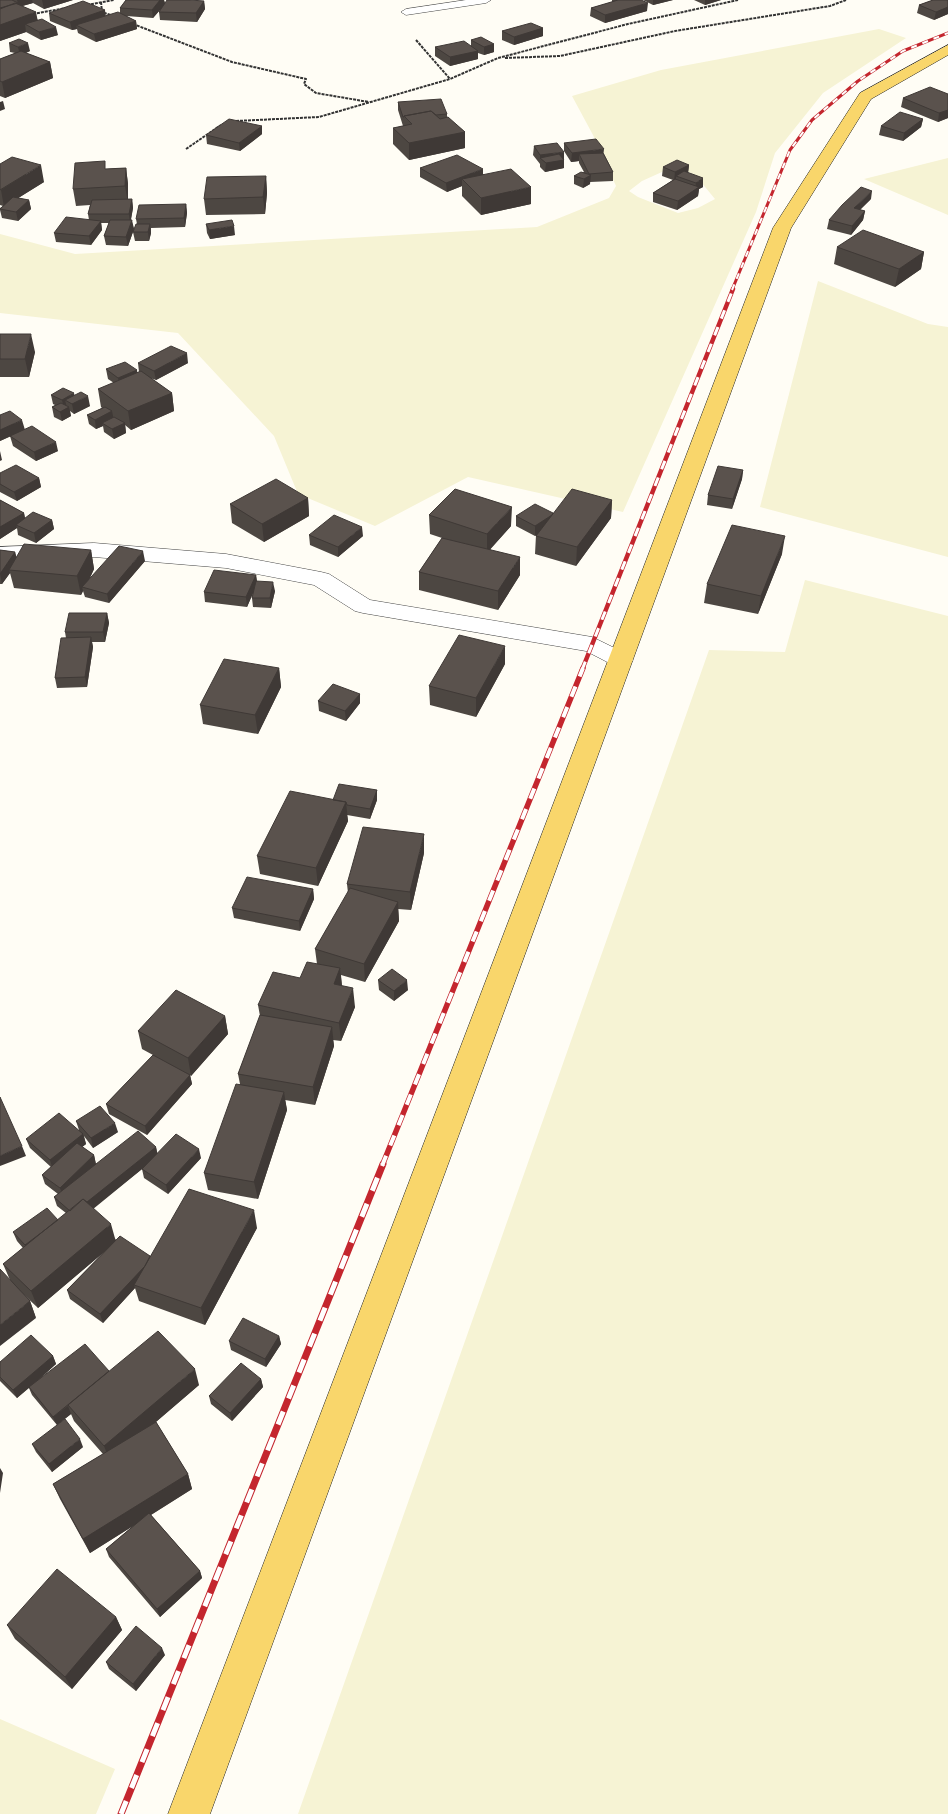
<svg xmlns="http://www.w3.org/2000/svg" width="948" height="1814" font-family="'IBM Plex Serif',serif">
  <rect width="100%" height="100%" fill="#fffdf5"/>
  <!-- farmland -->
  <path fill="#f6f3d4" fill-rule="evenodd" d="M879 29 906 38 823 93 775 153 756 212 623 512 468 477 375 526 298 494 274 436 178 333 0 313V234L75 254 537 227 609 198 616 186 593 135 572 96 661 70ZM673 167H680L696 176 715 199 698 208 678 213 638 197 629 191 642 181Z
    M948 158V215L864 179Z
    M818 281 928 324 948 327V557L760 507Z
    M805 580 948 616V1814H298L709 650 785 652Z
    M0 1719 115 1769 96 1814H0Z"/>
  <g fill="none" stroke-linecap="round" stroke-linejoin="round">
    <defs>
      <path id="service" d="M466 0H491L486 3 406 15 401 12 406 9Z"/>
      <path id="minor" d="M94 543 226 554 321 572 329 574 370 600 592 637 629 655 633 660 629 665 621 668 613 665 586 651 363 613 355 611 314 585 226 568 94 557 0 561V547Z"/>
      <path id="primary" d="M948 45V55L871 99 791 228 210 1814H168L773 228 860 93Z"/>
    </defs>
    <!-- service casing -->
    <use href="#service" stroke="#444" stroke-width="1"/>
    <!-- minor casing -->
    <use href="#minor" stroke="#444" stroke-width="1"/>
    <!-- primary casing -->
    <use href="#primary" stroke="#222" stroke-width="1"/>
    <!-- path -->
    <path stroke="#333" stroke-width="2" stroke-dasharray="3 1" stroke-linecap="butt" d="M101 2 102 12 113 16
      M87 5 114 0
      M33 14 66 8
      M133 24 232 62 306 79 304 84 316 93 369 102
      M416 40 450 79
      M505 58 560 56 675 31 830 6 846 0
      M236 121 319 117 450 79 498 58 628 24 738 0
      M186 149 221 125"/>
    <!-- service -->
    <use href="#service" fill="#fff" fill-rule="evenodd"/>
    <!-- minor -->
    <use href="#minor" fill="#fff" fill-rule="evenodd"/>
    <!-- primary -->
    <use href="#primary" fill="#f9d66b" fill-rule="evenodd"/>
    <defs>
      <path id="rail-far3" d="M732 290 790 150 812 120 858 81 903 51 948 33"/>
      <path id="rail-far2" d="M582 670 733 289"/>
      <path id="rail-far1" d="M382 1166 583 668"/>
      <path id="rail" d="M121 1814 383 1164"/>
    </defs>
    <!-- rail-far3 casing -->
    <use href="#rail-far3" stroke="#c4262e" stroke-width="3"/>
    <!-- rail-far2 casing -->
    <use href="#rail-far2" stroke="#c4262e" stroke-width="4.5"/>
    <!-- rail-far1 casing -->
    <use href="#rail-far1" stroke="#c4262e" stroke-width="5.5"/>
    <!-- rail casing -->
    <use href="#rail" stroke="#c4262e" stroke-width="7"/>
    <!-- rail-far3 -->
    <use href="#rail-far3" stroke="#fff" stroke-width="2" stroke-dasharray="6" stroke-linecap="butt"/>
    <!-- rail-far2 -->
    <use href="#rail-far2" stroke="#fff" stroke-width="3" stroke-dasharray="9" stroke-linecap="butt"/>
    <!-- rail-far1 -->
    <use href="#rail-far1" stroke="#fff" stroke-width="4" stroke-dasharray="11" stroke-linecap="butt"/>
    <!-- rail -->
    <use href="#rail" stroke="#fff" stroke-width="5" stroke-dasharray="14" stroke-linecap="butt"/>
  </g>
  <!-- wall -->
  <path fill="#4d4742" d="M0 0H73L44 9 33 3 22 6 38 20 58 35 41 40 26 32 0 41Z
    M126 0H164L165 3 204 1 205 9 197 22 160 20 159 12 160 10 153 18 126 16 136 21 137 29 96 42 78 33 77 29 72 30 50 21 49 13 105 10V16L120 13V8Z
    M612 0H641L647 11 605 23 590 16 591 8 612 2Z
    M643 0H673L653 5Z
    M694 0H721L705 5Z
    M933 0H948V14L934 20 917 13 919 5Z
    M543 28V36L514 45 502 40V31Z
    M471 40 494 44V52L484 55 478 53V59L450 66 435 56V47L471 46Z
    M9 43 30 51 26 53 50 62 53 78 5 98 0 96V59L15 53 10 52Z
    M948 94V118L938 122 901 107 903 98Z
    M398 102 447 114V117L465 132V148L409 160 393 144V128L403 126 398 110Z
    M923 119 921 127 903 141 879 135 881 126Z
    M262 126V134L240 151 207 144 206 135Z
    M564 143 604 154 613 172V181L590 182V184L583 188 574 184V176L584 172 579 163V161L571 162 564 151Z
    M534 146 564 159V168L545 172 540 167V164L533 155Z
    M0 164 44 182 18 198 29 200 31 209 18 221 2 218 0 210V208L3 206 0 205Z
    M689 165 688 173 703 187 699 189 698 196 677 210 653 202V193L673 180 662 176 663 167Z
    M126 168 128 184V199H132L133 208 131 220 134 229 128 246 106 245 104 236 109 223H101L102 230 91 245 56 242 54 233 89 220 88 214 90 205 76 206 73 189 107 169Z
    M420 168 483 174 531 204 481 215 462 196V186L447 192 420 177Z
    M266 176 267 193 265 214 206 215 204 199Z
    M871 199 860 210 865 211 863 220 851 235 827 229 829 220Z
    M186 204 187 213 185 227 151 228V233L149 241H135L133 232 137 224 136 219Z
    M206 224 235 235 210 239 207 233Z
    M837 247 924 252 921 269 895 287 834 264Z
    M0 334 35 352 29 377H0Z
    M138 363H188L156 380 150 378 172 393 174 411 131 430 125 425 126 433 114 439 104 432 103 426 96 429 89 424 87 415 102 408 101 407 98 389 114 383 108 379 106 369 137 370V373L139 372Z
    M51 395 75 396 90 406 74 414 70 411 71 416 62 421 54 417 52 407 55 405 53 404Z
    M0 415 24 430 58 451 36 461 13 446 10 436 19 432 0 441Z
    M743 470 742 479 732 509 707 505 708 495Z
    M0 473 39 478 41 487 17 501 0 492Z
    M308 498 309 516 264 542 232 523 230 504Z
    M0 500 24 513 25 519 52 520 54 529 36 543 18 535 17 528 0 539Z
    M612 500 611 518 576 566 535 554 536 535 535 536 516 526V516L553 513Z
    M429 515 511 526 490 549 520 575 498 610 419 590V572L442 538 430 534Z
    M309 535 363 536 338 557 310 545Z
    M0 550 15 552 16 557 91 550 94 569 89 580 145 561 109 603 85 597 83 591 81 595 14 588 10 573 2 584H0Z
    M782 554 758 614 704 603 707 584Z
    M256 575 257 581 275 591 271 608 253 607 252 598 253 593 247 607 205 602 204 592Z
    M107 613 109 623 105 642H92L93 647 87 687 57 688 55 678 66 638 65 632Z
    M505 664 476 717 430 705 429 686Z
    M279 668 281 687 258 734 203 724 200 705Z
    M360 694V703L346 721 319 711 318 701Z
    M377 790V800L370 819 347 815 348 821 318 886 260 874 257 856 333 800Z
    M424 853 411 910 398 909 399 921 365 982 341 975 342 986 355 1007 341 1041 333 1040 334 1046 315 1105 285 1100 287 1110 258 1199 208 1190 204 1173 240 1084 238 1074 260 1016 258 1005 300 978 317 964 315 949 348 893 347 884Z
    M313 889 314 899 300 931 234 918 232 908Z
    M378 980 408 990 394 1001 379 990Z
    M225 1016 228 1034 191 1076 190 1075 192 1084 147 1135 109 1114 106 1104 153 1055 142 1049 138 1031Z
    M76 1121 118 1132 93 1148 84 1136 86 1144 82 1147 94 1155 96 1164 156 1147 157 1153 201 1158 168 1194 144 1178 142 1169 93 1208 116 1240 150 1256 257 1228 205 1325 139 1301 135 1288 103 1323 70 1299 67 1290 104 1252 38 1308 19 1290 30 1301 36 1318 10 1280 3 1264 23 1248 17 1241 13 1232 58 1220 66 1213 57 1206 54 1197 58 1194 45 1184 42 1175 51 1167 30 1148 26 1139 79 1130Z
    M279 1336 281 1344 266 1367 231 1350 229 1341Z
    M53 1356 56 1364 41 1378 109 1371 199 1385 156 1422 188 1474 192 1489 151 1515 200 1571 202 1578 160 1617 109 1557 106 1549 133 1526 90 1553 60 1499 53 1484 103 1454 74 1421 71 1414 57 1425 32 1395 29 1388 17 1398 0 1381V1362Z
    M261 1379 263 1387 232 1421 211 1404 209 1396Z
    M32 1444 83 1447 52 1472 36 1452Z
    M116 1617 122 1630 72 1689 15 1639 7 1625Z
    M165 1655 136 1691 109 1669 106 1662Z"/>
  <!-- shaded-wall -->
  <path fill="#3f3936" d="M17 0H32L33 3 19 7 0 17 18 3Z
    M42 0H73L44 9Z
    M160 0H164L165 4 153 18 152 10Z
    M653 0H673L653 5Z
    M705 0H721L705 5Z
    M204 1 205 9 197 22 196 13Z
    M648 3 647 11 605 23V15Z
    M948 7V14L934 20 936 12Z
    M105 10 106 18 76 25 77 29 72 30 70 22Z
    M36 12 39 27 25 24 26 32 0 41V25Z
    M136 21 137 29 96 42 94 34Z
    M56 27 58 35 41 40 39 32Z
    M543 28V36L514 45V37Z
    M28 43 30 51 20 55 18 47Z
    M494 44V52L484 55V47Z
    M478 51V59L450 66V57Z
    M50 62 53 78 5 98 2 82Z
    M3 101 5 109 0 111V102Z
    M948 110V118L938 122 939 113Z
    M923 119 921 127 903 141 904 133Z
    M262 126V134L240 151 239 143Z
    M465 132V148L409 160V143Z
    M604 149 603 158 579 154V161L571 162 572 153Z
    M564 152V168L545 172 546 163 540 158V164V155Z
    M41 165 44 182 4 207 1 190Z
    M689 165 688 173 676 176V180L674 181 675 172Z
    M126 168 128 184V203L125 186Z
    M483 169V178L462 179V186L447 192 446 183Z
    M591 175 590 184 583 188 584 179Z
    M266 176 267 193 265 214 263 197Z
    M703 178V187L699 189 698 196 677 210 678 201 695 189 696 183Z
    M531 187V204L481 215V198Z
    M872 191 871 199 852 217 854 208Z
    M132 199 133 208 130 223 129 214Z
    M29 200 31 209 18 221 16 212Z
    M186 204 187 213 185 227 184 218Z
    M865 211 863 220 851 235 852 226Z
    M132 220 134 229 128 246 126 237Z
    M101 221 102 230 91 245 89 236Z
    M150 224 151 233 149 241 148 232Z
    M234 226 235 235 210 239 209 230Z
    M924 252 921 269 895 287 899 269Z
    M31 334 35 352 29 377 25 359Z
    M187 353 188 363 156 380 154 371Z
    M137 370 138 380 120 387 118 378Z
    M74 393 76 402 88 396 90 406 74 414 72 404 65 400 67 408 69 407 71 416 62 421 60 412 64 409 62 400Z
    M172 393 174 411 131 430 128 411Z
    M112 411 114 421 102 423 103 426 96 429 95 420Z
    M22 420 25 430 0 441V430Z
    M125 423 126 433 114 439 112 429Z
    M56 442 58 451 36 461 34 452Z
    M0 451 2 460 0 461Z
    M743 470 742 479 732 509 733 499Z
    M39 478 41 487 17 501 14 492Z
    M308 498 309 516 264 542 262 524Z
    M612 500 611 518 576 566 577 547Z
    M512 507 511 526 487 553V534Z
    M24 513 26 523 16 525 17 528 0 539V527Z
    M554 513V523L535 536V526Z
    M52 520 54 529 36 543 34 533Z
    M362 527 363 536 338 557V547Z
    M785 536 782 554 758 614 761 596Z
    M91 550 94 569 85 588 82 587 83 591 81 595 77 576Z
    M143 551 145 561 109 603 107 594Z
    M15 552 18 562 9 570 10 573 2 584 0 574Z
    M520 557V575L498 610V591Z
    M256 575 257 584 247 607 246 597Z
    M273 582 275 591 271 608 270 598Z
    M107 613 109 623 105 642 103 632Z
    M91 637 93 647 87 687 85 677Z
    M505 646V664L476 717V698Z
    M279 668 281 687 258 734 255 715Z
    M360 694V703L346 721 345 711Z
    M377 790V800L370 819V809Z
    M346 802 348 821 318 886 316 868Z
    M424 834V853L411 910 410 892Z
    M313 889 314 899 300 931 299 921Z
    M398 902 399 921 365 982 364 964Z
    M340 968 342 987 334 984Z
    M407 980 408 990 394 1001V991Z
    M353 988 355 1007 341 1041 339 1023Z
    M225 1016 228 1034 191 1076 188 1058Z
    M332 1027 334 1046 315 1105 313 1087Z
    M190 1075 192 1084 147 1135 145 1126Z
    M284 1092 287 1110 258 1199 254 1182Z
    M115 1123 118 1132 93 1148 91 1138Z
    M83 1134 86 1144 53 1170 50 1160Z
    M22 1146 26 1156 0 1166V1156Z
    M156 1147 158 1156 76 1223 73 1213Z
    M199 1149 201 1158 168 1194 166 1185Z
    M94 1155 96 1165 63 1197 60 1188Z
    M254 1210 257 1228 205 1325 201 1308Z
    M59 1220 28 1254 25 1245Z
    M111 1224 116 1242 38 1308 31 1291Z
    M152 1257 134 1285 135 1288 103 1323 100 1314Z
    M30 1301 36 1318 0 1346V1325Z
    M279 1336 281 1344 266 1367 265 1359Z
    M53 1356 56 1364 17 1398 13 1390Z
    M195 1369 199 1385 110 1461 104 1446Z
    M261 1379 263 1387 232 1421 230 1413Z
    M68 1406 71 1414 57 1425 53 1417Z
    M80 1439 83 1447 52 1472 49 1464Z
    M0 1468 3 1473 0 1493Z
    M188 1474 192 1489 90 1553 83 1539Z
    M200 1571 202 1578 160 1617 157 1609Z
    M116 1617 122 1630 72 1689 65 1677Z
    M162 1648 165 1655 136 1691 133 1684Z"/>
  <!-- building -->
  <path fill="#5a524d" stroke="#3f3936" d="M0 0H12L18 3 0 8Z
    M126 0H160L152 10 120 8Z
    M167 0H190L204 1 196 13 159 12Z
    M618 0H641L648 3 605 15 591 8Z
    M933 0H948V7L936 12 919 5Z
    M83 1 105 10 70 22 49 13Z
    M15 3 36 12 0 25V9Z
    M118 12 136 21 94 34 76 25Z
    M42 19 56 27 39 32 25 24Z
    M531 23 543 28 514 37 502 31Z
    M481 37 494 44 484 47 471 40Z
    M19 39 28 43 18 47 9 43Z
    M464 41 478 51 450 57 435 47Z
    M21 51 50 62 2 82 0 81V59Z
    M930 87 948 94V110L939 113 903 98Z
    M441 99 447 114 436 115 431 111 404 116V117H403L398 102Z
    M431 111 440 119 448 117 465 132 409 143 393 128 412 124 404 116Z
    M900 112 923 119 904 133 881 126Z
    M229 119 262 126 239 143 206 135Z
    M596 139 604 149 572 153 564 143Z
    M557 143 564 152 540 155 534 146Z
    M603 153 613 172 589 174 579 154Z
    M559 154 564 160 546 163 540 158Z
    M457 155 483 169 446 183 420 168Z
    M12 157 41 165 0 190V164Z
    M677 160 689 165 675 172 663 167Z
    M105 161V169L126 168 125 186 73 189 75 163Z
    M511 169 531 187 481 198 462 179Z
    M684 171 703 178 696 183 676 176Z
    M581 172 591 175 584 179 574 176Z
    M266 176 263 197 204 199 207 177Z
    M675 179 699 187 678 201 653 193Z
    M861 187 872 191 854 208 865 211 852 226 829 220 842 205Z
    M13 197 29 200 16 212 0 209Z
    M132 199 129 214H88L92 200Z
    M186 204 184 218 136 219 139 205Z
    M66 217 101 221 89 236 54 233Z
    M110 220H132L126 237 104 236Z
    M232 220 234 226 209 230 206 224Z
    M136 224H150L148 232H133Z
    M863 230 924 252 899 269 837 247Z
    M0 334H31L25 359H0Z
    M171 346 187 353 154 371 138 363Z
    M125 362 137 370 118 378 106 369Z
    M141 371 172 393 128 411 98 389Z
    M63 388 74 393 62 400 51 395Z
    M81 392 88 396 72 404 65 400Z
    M61 403 69 407 60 412 52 407Z
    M105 407 112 411 95 420 87 415Z
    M10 411 22 420 0 430V415Z
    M114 417 125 423 112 429 102 423Z
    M32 426 56 442 34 452 10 436Z
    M16 465 39 478 14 492 0 484V473Z
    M718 466 743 470 733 499 708 495Z
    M276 479 308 498 262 524 230 504Z
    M455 489 512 507 487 534 429 515Z
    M572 489 612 500 577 547 536 536Z
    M0 500 24 513 0 527Z
    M535 504 553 513 552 515 535 526 516 516Z
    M33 512 52 520 34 533 16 525Z
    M334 515 362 527 338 547 309 535Z
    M732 525 785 536 761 596 707 584Z
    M442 538 520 557 498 591 419 572Z
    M24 544 91 550 77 576 9 570Z
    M119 546 143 551 107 594 82 587Z
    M0 550 15 552 0 574Z
    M214 570 256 575 246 597 204 592Z
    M256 581 273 582 270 598H252Z
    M69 613H107L103 632H65Z
    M459 635 505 646 476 698 429 686Z
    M91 637 85 677 55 678 61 638Z
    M224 659 279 668 255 715 200 705Z
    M333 684 360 694 345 711 318 701Z
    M339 784 377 790 370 809 347 805 346 802 333 800Z
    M290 791 346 802 316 868 257 856Z
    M363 827 424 834 410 892 347 884Z
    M247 877 313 889 299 921 232 908Z
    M350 888 398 902 364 964 315 949Z
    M307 962 340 968 334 984 353 988 339 1023 258 1005 273 972 300 978Z
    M392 969 407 980 394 991 378 980Z
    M176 990 225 1016 188 1058 138 1031Z
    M260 1015 332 1027 313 1087 238 1074Z
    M153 1055 190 1075 145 1126 106 1104Z
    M236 1084 284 1092 254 1182 204 1173Z
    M0 1097 22 1146 0 1156Z
    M100 1106 115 1123 91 1138 76 1121Z
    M59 1113 83 1134 50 1160 26 1139Z
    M138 1131 156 1147 87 1202 83 1199 70 1211 54 1197Z
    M176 1134 199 1149 166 1185 142 1169Z
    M77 1143 94 1155 60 1188 42 1175Z
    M189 1189 254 1210 201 1308 134 1285Z
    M83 1199 111 1224 31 1291 3 1264Z
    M47 1208 58 1220 25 1245 13 1232Z
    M120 1236 150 1256 145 1266 100 1314 67 1290Z
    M0 1269 30 1301 0 1325Z
    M243 1318 279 1336 265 1359 229 1341Z
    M158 1331 195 1369 104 1446 68 1405Z
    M31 1335 53 1356 13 1390 0 1377V1362Z
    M85 1344 109 1371 53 1417 29 1387Z
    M241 1363 261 1379 230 1413 209 1396Z
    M65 1419 80 1439 49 1464 32 1444Z
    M156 1422 188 1474 83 1539 53 1484Z
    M149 1513 200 1571 157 1609 106 1549Z
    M57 1569 116 1617 65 1677 7 1625Z
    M136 1626 162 1648 133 1684 106 1662Z"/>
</svg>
